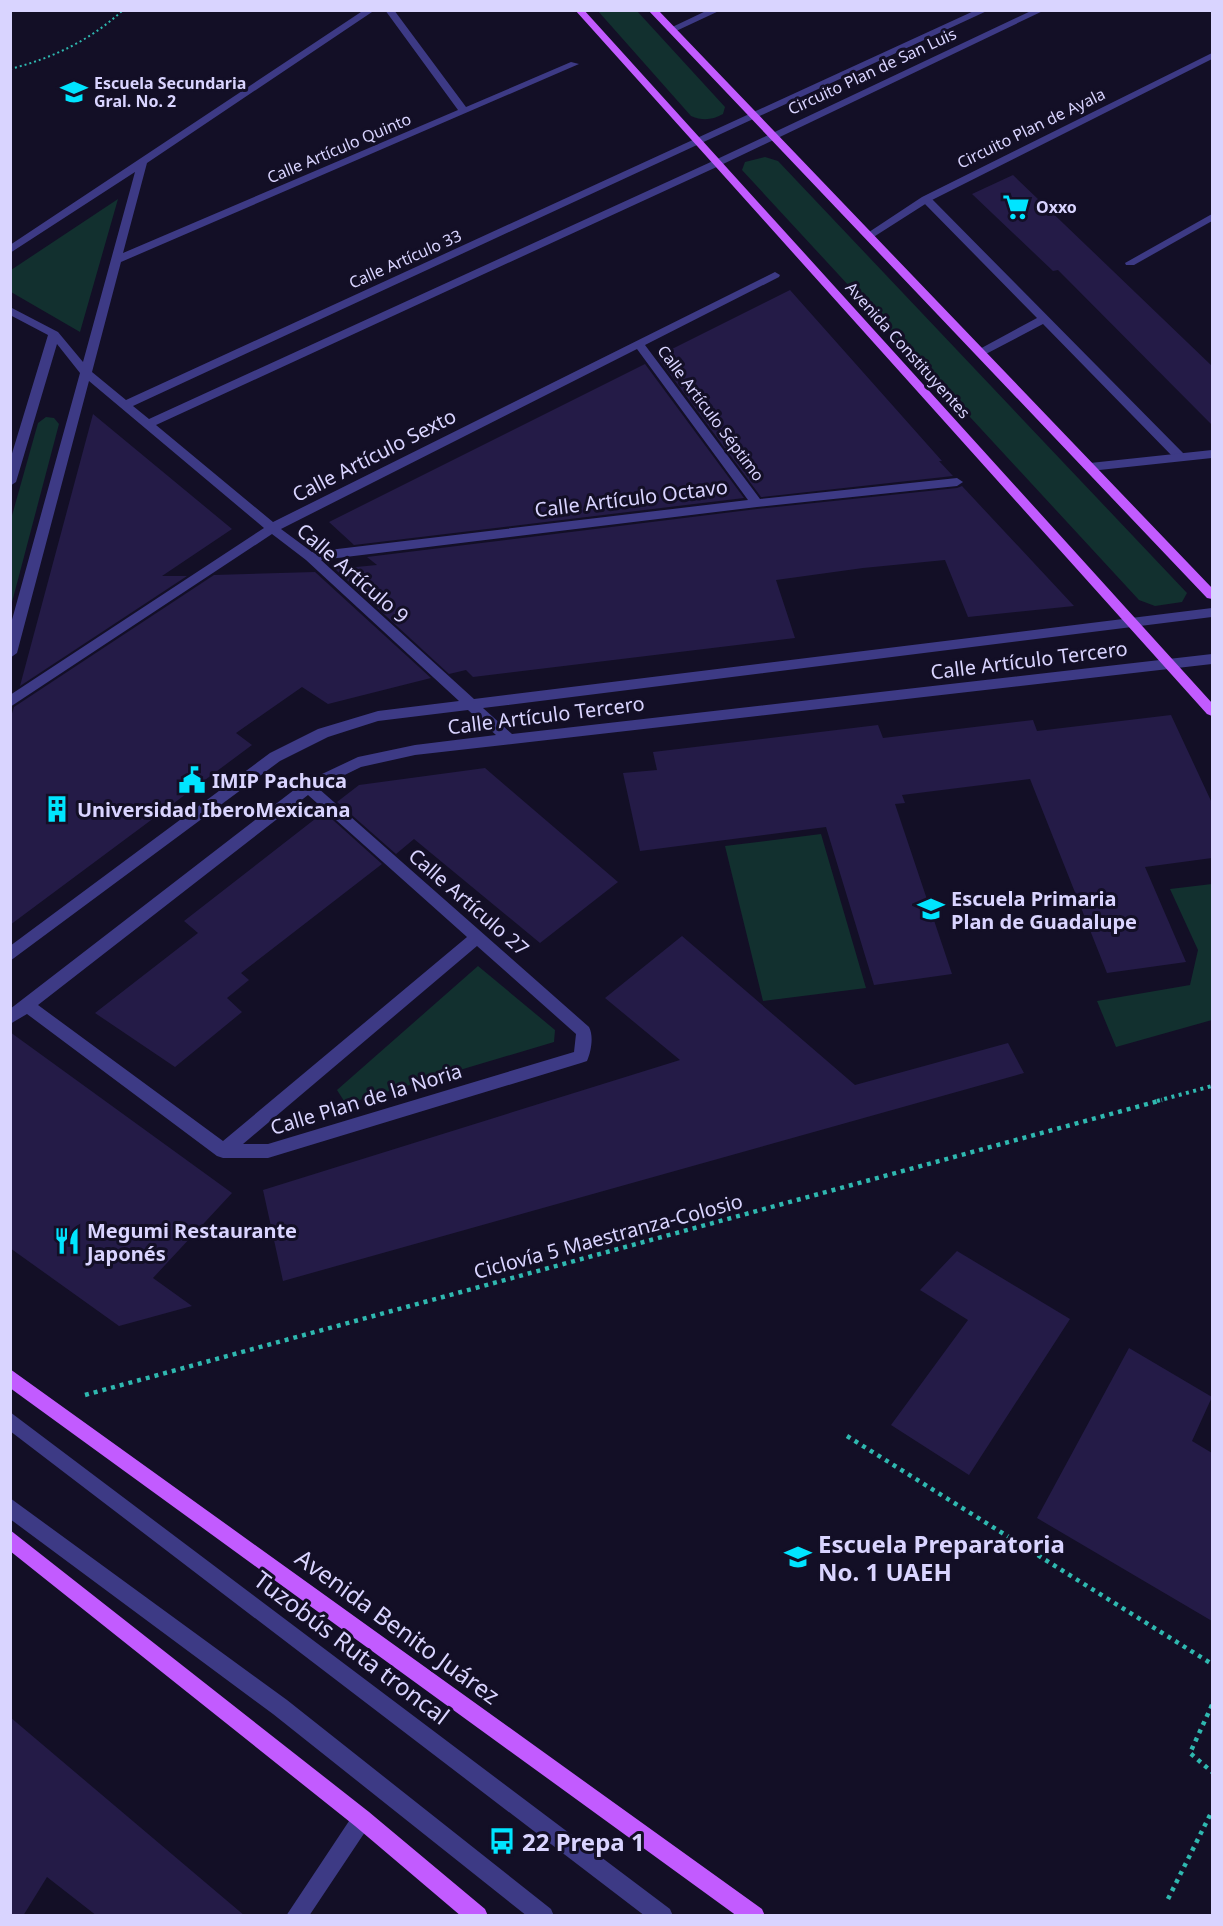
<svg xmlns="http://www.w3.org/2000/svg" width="1223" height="1926" font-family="'Noto Sans',sans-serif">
  <rect width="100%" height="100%" fill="#130f26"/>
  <!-- green -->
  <path fill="#12302f" d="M598 11H637L725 107 723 114C712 120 703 121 691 116Z
    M765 157 778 161 1187 593 1182 602 1155 606 1139 600 742 170 745 162Z
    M118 199 80 332 11 292V270Z
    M46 417 54 418 59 424 11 606V519L38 423Z
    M821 834 866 988 763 1001 725 846Z
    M1212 884V1020L1116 1047 1097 1001 1190 985 1198 950 1170 889Z
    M478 966 555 1030 554 1042 346 1104 337 1090Z"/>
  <!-- building -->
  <path fill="#241b47" d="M1013 175 1212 366V425L1058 270 1053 271 972 194Z
    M790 290 942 461H939L953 476 761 497 658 358 674 350 672 349Z
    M645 364 744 498 354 545 329 522Z
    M93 414 232 529 162 576H187L20 686Z
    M962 486 1074 606 968 617 945 560 863 568 776 580 795 638 473 677 466 670 449 674 335 569 377 565 367 557 757 509 957 488Z
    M315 572 431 678 328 704 302 687 236 733 252 745 10 925V720L14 707 214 575Z
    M1171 715 1212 803V858L1145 867 1186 962 1107 973 1030 779 902 795 905 803 895 804 952 974 874 985 826 827 640 851 623 773 657 770 653 752 878 725 883 738 1033 720 1037 731Z
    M485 768 618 882 540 943 414 839 396 854 337 802 359 785Z
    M324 812 382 864 241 973 249 980 227 998 242 1012 175 1067 95 1013 198 933 184 921Z
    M682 936 855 1085 1008 1043 1024 1073 283 1281 263 1190 680 1060 605 998Z
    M10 1032 232 1193 153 1278 192 1306 119 1326 10 1248Z
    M957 1251 1070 1319 969 1475 891 1425 968 1320 920 1290Z
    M1129 1348 1212 1397 1192 1441 1212 1453V1621L1037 1518Z
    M10 1717 69 1767 245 1916H97L47 1877 23 1916H10Z"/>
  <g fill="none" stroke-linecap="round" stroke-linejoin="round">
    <!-- path-far2 -->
    <path stroke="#2fb8b0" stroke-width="2" stroke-dasharray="2 3" stroke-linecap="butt" d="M10 69C53 58 91 40 123 10"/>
    <!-- path-far1 -->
    <path stroke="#2fb8b0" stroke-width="4" stroke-dasharray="3 4.5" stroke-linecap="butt" d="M1157 1101 1212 1086"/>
    <!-- path -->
    <path stroke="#2fb8b0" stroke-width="4.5" stroke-dasharray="4 5" stroke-linecap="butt" d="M85 1395 1162 1100
      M847 1436 1212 1664
      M1212 1705 1190 1753 1212 1772
      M1168 1899 1212 1811"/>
    <!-- lane -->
    <path fill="#3d3a85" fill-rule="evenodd" d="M926 196 930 197 1184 454V460H1176L1043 324 984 355H976V351L1037 318 922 201 921 199Z
      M10 1412 670 1909 673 1916H645L10 1431Z
      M10 1498 287 1700 551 1909 554 1916H527L273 1714 10 1519Z"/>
    <!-- street -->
    <path fill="#3d3a85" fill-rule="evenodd" d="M364 10H375L147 163 123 253 458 110 385 10H394L466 107 571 62 579 64 121 262 92 372 126 400 976 10H989L133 406 149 419 713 161 1033 10H1045L721 165 156 425 273 522 775 272 780 275 779 277 645 345 760 499 957 478 963 482 957 486 757 507 321 560 474 699 1212 608V617L483 708 512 734 1212 654V664L415 755 361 767 318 788 589 1027C594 1036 591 1052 587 1061L581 1063 268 1158H223L217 1156 27 1014 10 1024V1009L303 783 358 757 415 745 496 735 468 710 378 721 328 737 280 761 10 961V946L270 753 318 729 378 711 459 701 306 560 272 534 10 707V695L264 528 89 381 17 653 10 658V627L80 373 57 344 16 482 10 486V460L48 335 10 315V307L58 332 83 362 135 172 10 253V245ZM637 349 748 500 312 552 281 529ZM308 795 467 937 223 1141 38 1005ZM477 946 576 1034 574 1052 268 1144H243Z
      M708 10H721L674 32 666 30Z
      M1212 53V59L930 201 872 238 863 236 922 197Z
      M1212 214V221L1134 265H1126L1125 263Z
      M1212 450V458L1090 471 1084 467 1090 463Z
      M362 1809 369 1812 372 1819 369 1826 309 1916H286L355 1812Z"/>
    <!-- primary -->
    <path fill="#c25bff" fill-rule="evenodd" d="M575 10H584L1212 703V716L1207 714Z
      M648 10H658L1212 588V599L1207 598Z
      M10 1369 762 1909 765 1916H737L10 1388Z
      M10 1530 369 1812 485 1909 488 1916H461L355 1826 10 1551Z"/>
  </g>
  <!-- icons -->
  <defs>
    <symbol id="school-bare" viewBox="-9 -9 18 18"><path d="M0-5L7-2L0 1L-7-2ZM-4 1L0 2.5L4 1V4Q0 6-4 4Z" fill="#00e5ff" stroke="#130f26" stroke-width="2.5" paint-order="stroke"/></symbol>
    <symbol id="supermarket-bare" viewBox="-9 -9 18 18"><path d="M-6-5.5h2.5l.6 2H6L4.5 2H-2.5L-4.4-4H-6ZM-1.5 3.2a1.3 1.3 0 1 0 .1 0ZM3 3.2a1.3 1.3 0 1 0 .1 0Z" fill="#00e5ff" stroke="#130f26" stroke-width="2.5" paint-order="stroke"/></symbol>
    <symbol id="civic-bare" viewBox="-9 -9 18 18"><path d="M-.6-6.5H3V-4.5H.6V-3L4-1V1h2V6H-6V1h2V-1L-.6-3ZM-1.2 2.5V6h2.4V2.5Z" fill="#00e5ff" stroke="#130f26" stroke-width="2.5" paint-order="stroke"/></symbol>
    <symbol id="building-bare" viewBox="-9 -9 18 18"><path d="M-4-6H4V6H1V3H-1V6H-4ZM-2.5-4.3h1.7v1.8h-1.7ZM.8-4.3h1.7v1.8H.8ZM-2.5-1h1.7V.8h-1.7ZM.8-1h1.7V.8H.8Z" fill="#00e5ff" stroke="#130f26" stroke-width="2.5" paint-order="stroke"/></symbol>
    <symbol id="restaurant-bare" viewBox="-9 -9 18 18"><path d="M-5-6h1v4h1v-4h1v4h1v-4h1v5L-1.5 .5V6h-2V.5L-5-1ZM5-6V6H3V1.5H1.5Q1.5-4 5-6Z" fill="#00e5ff" stroke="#130f26" stroke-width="2.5" paint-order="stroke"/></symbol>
    <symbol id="bus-bare" viewBox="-9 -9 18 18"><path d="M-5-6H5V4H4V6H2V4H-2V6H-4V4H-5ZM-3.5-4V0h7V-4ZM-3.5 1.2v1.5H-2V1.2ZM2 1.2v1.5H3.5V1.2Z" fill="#00e5ff" stroke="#130f26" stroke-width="2.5" paint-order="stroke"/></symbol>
  </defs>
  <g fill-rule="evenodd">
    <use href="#school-bare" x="55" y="73" width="38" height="38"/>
    <use href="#supermarket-bare" x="997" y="188" width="38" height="38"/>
    <use href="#civic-bare" x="173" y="761" width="38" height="38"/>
    <use href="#building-bare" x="38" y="790" width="38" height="38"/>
    <use href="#school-bare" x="912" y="890" width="38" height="38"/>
    <use href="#restaurant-bare" x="48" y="1222" width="38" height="38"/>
    <use href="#school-bare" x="779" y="1538" width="38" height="38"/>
    <use href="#bus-bare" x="483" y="1822" width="38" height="38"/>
  </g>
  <g text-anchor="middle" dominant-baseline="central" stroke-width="6" stroke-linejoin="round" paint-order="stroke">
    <!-- far-street labels -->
    <g font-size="16" fill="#d9d4ff" stroke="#130f26">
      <text transform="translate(872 71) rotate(-25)">Circuito Plan de San Luis</text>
      <text transform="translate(1031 128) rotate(-26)">Circuito Plan de Ayala</text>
      <text transform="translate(339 148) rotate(-23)">Calle Artículo Quinto</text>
      <text transform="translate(405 259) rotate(-24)">Calle Artículo 33</text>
      <text transform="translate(908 350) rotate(48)">Avenida Constituyentes</text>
      <text transform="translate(711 413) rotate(53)">Calle Artículo Séptimo</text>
    </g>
    <!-- far-poi labels -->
    <g font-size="16" font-weight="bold" fill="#d9d4ff" stroke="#130f26" text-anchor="start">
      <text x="94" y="83">Escuela Secundaria<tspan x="94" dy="18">Gral. No. 2</tspan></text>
      <text x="1036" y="207">Oxxo</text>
    </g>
    <!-- street labels -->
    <g font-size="20" fill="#d9d4ff" stroke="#130f26">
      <text transform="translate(374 455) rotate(-27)">Calle Artículo Sexto</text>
      <text transform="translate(631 498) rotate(-7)">Calle Artículo Octavo</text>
      <text transform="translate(353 573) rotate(41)">Calle Artículo 9</text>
      <text transform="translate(1029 660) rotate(-7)">Calle Artículo Tercero</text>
      <text transform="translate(546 715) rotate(-7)">Calle Artículo Tercero</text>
      <text transform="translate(469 902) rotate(41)">Calle Artículo 27</text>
      <text transform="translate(366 1099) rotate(-17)">Calle Plan de la Noria</text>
      <text transform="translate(608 1236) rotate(-15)">Ciclovía 5 Maestranza-Colosio</text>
    </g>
    <!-- poi labels -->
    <g font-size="20" font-weight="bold" fill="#d9d4ff" stroke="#130f26" text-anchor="start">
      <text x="212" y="780">IMIP Pachuca</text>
      <text x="77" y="809">Universidad IberoMexicana</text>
      <text x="951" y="898">Escuela Primaria<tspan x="951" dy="23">Plan de Guadalupe</tspan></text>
      <text x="87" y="1230">Megumi Restaurante<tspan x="87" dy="23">Japonés</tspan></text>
    </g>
    <!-- near-poi labels -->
    <g font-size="24" font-weight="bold" fill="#d9d4ff" stroke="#130f26" text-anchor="start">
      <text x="818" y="1543">Escuela Preparatoria<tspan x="818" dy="28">No. 1 UAEH</tspan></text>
      <text x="522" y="1841">22 Prepa 1</text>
    </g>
    <!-- near-street labels -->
    <g font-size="24" fill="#d9d4ff" stroke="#130f26">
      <text transform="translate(398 1626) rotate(36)">Avenida Benito Juárez</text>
      <text transform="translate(352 1647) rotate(37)">Tuzobús Ruta troncal</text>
    </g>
  </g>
  <!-- border -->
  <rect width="1223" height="1926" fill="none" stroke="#d9d4ff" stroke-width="24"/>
</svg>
